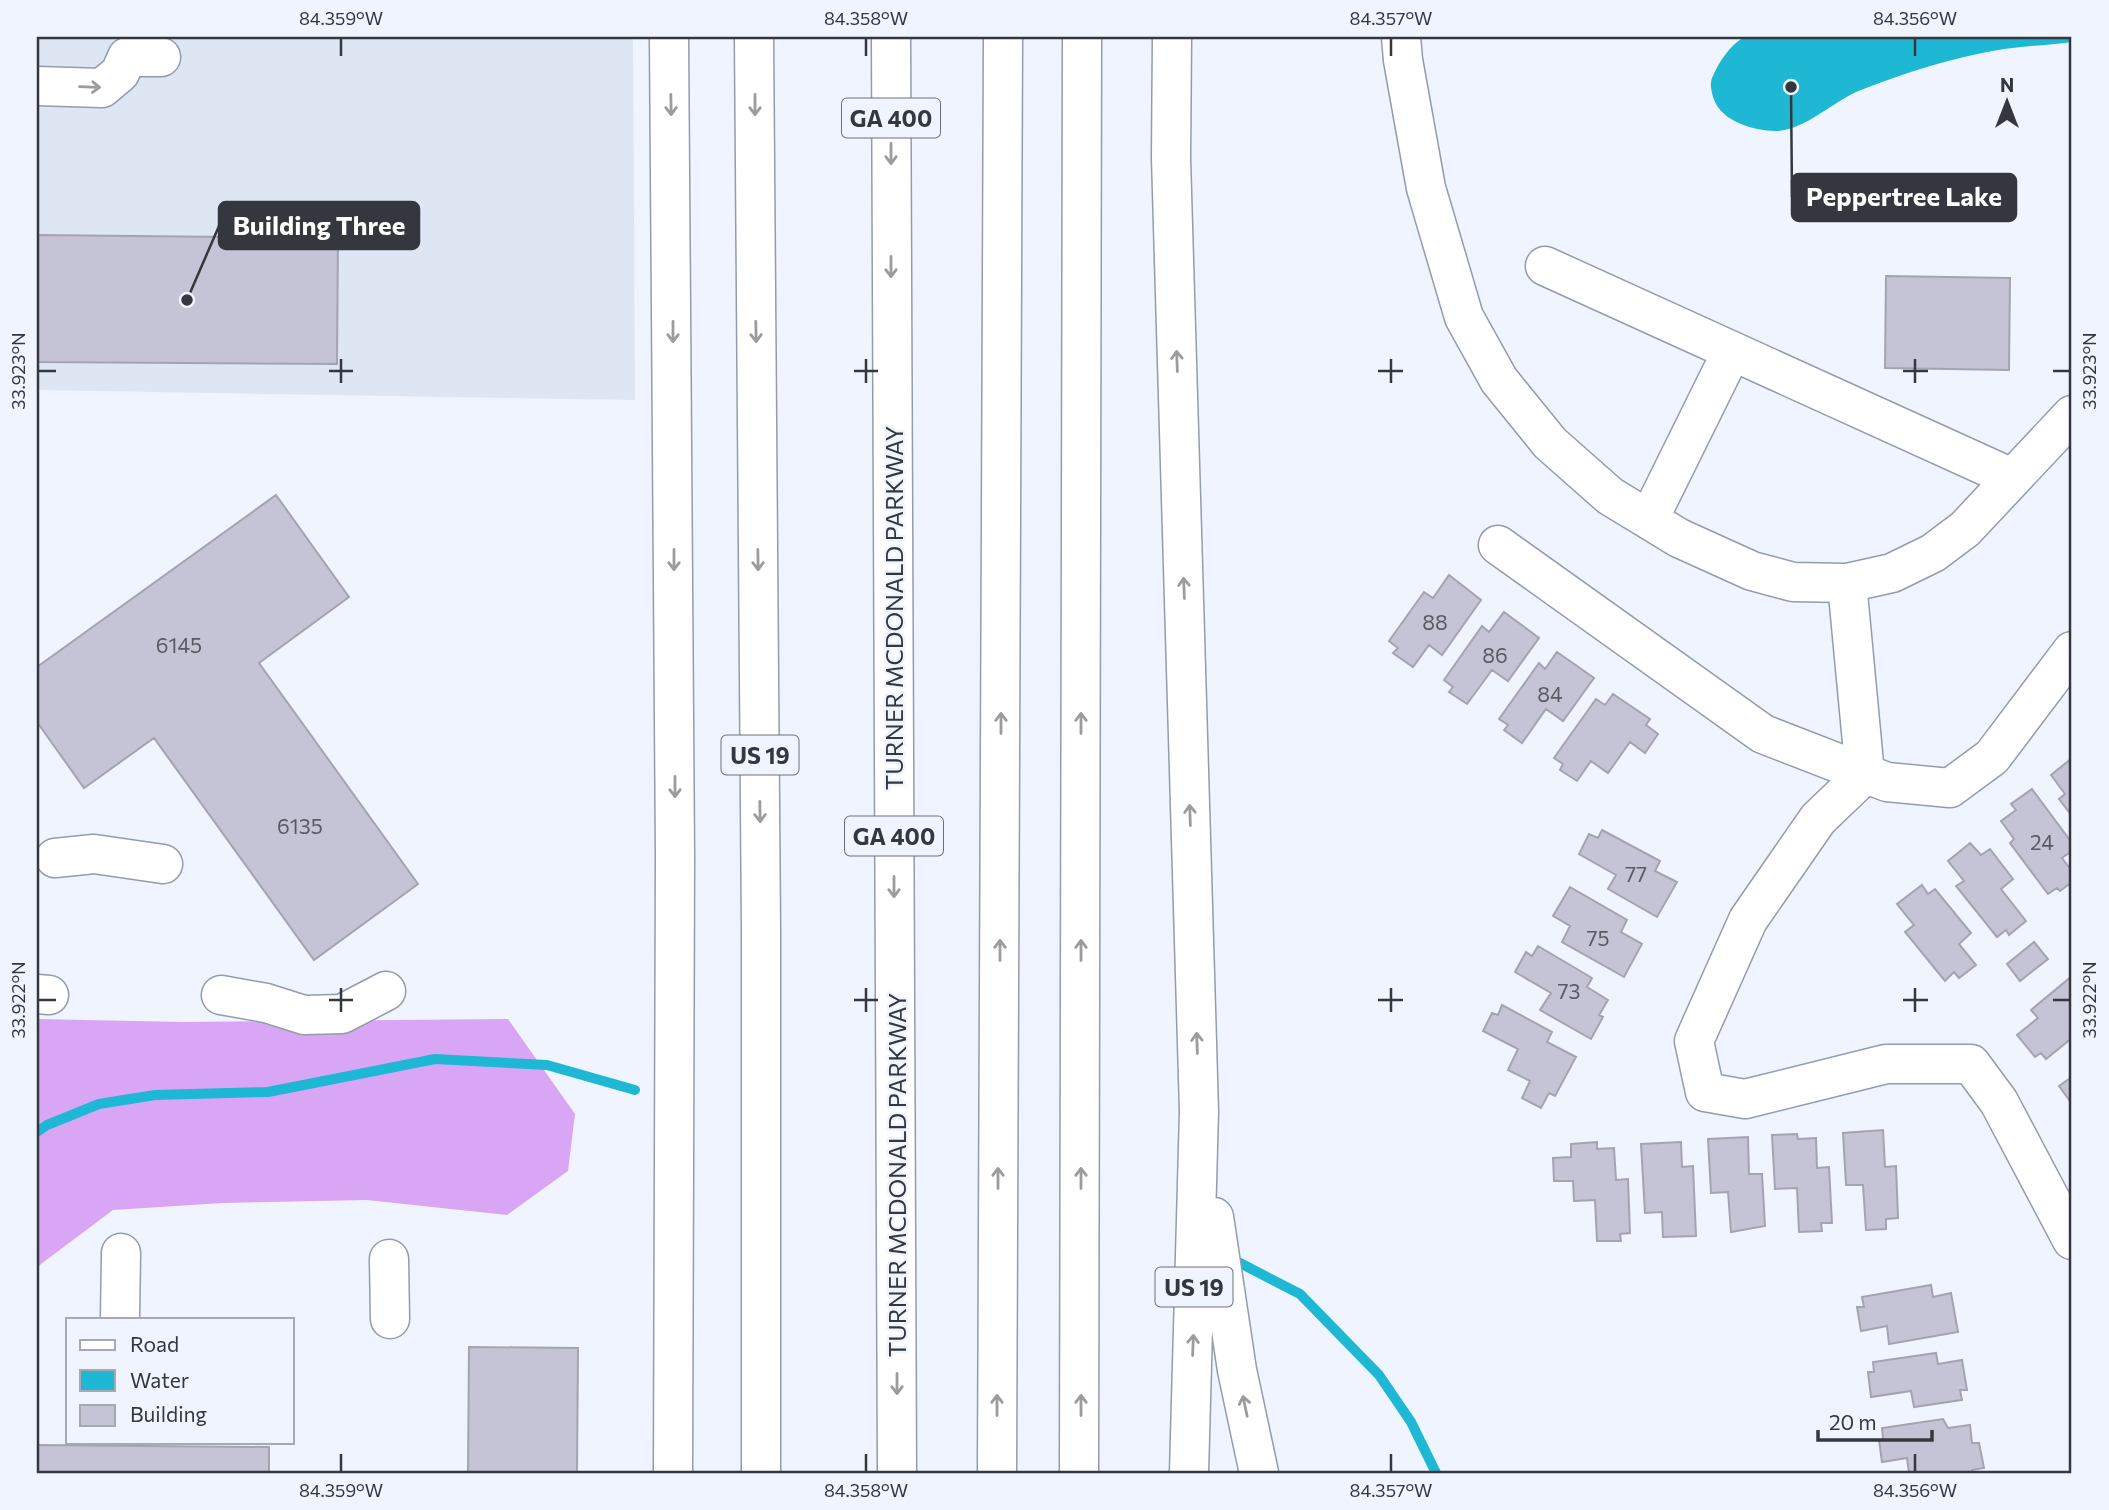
<svg xmlns="http://www.w3.org/2000/svg" width="2109" height="1510" font-family="Commissioner,sans-serif">
  <rect width="100%" height="100%" fill="#eff4ff"/>
  <!-- built -->
  <path fill="#dee6f3" d="M37 37H633L635 400 37 390Z"/>
  <!-- forest -->
  <path fill="#d9a6f6" d="M37 1019 182 1022 508 1019 575 1114 568 1171 507 1215 367 1200 223 1203 113 1210 41 1264 37 1269Z"/>
  <!-- water -->
  <path fill="#1eb8d5" d="M1744 37H2072V42C2050 45 2026 46 2004 49 1955 57 1906 72 1861 90 1834 100 1805 131 1775 131 1750 130 1717 120 1712 93 1711 87 1710 84 1712 78 1719 62 1729 46 1744 37Z"/>
  <g fill="none" stroke-linecap="round" stroke-linejoin="round">
    <!-- stream -->
    <path stroke="#1eb8d5" stroke-width="10" d="M37 1132 47 1125 99 1104 155 1095 268 1092 435 1059 547 1065 635 1090
      M1238 1262 1300 1294 1379 1375 1411 1422 1436 1473"/>
  </g>
  <!-- building -->
  <path fill="#c5c4d6" stroke="#a4a3b4" stroke-width="2" d="M37 235 338 238 337 364 37 362Z
    M1886 276 2010 278 2009 370 1885 368Z
    M276 495 349 597 259 663 418 884 314 960 154 738 84 788 37 722V667Z
    M1449 575 1481 600 1442 655 1429 645 1413 667 1393 653 1398 648 1389 641 1424 592 1433 598Z
    M1504 612 1539 638 1508 681 1492 670 1467 704 1449 692 1453 687 1444 680 1482 626 1489 632Z
    M1557 652 1594 678 1563 721 1546 709 1522 743 1504 730 1508 725 1499 719 1539 663 1545 669Z
    M1613 694 1650 719 1646 725 1658 734 1645 753 1630 742 1608 773 1591 761 1577 781 1560 770 1563 764 1554 758 1596 699 1605 705Z
    M2072 758V816L2059 799 2065 794 2051 775Z
    M2032 789 2072 843V851L2062 858 2072 871V882L2060 891 2057 888 2048 894 2010 843 2014 839 2001 821 2016 810 2011 804Z
    M1602 830 1660 861 1655 871 1677 882 1657 917 1608 889 1616 875 1579 854 1589 834 1598 838Z
    M1970 843 1981 855 1990 849 2013 879 2001 889 2026 921 2009 935 2006 930 1997 937 1956 886 1964 881 1948 861Z
    M1922 885 1928 894 1935 889 1971 933 1959 944 1976 965 1959 978 1954 972 1945 981 1905 932 1914 925 1897 904Z
    M1570 887 1627 920 1621 932 1642 944 1624 977 1562 942 1570 926 1553 916Z
    M2034 942 2048 959 2020 981 2007 964Z
    M1538 946 1592 978 1587 987 1608 1000 1599 1015 1603 1017 1591 1039 1540 1010 1551 993 1515 972 1526 952 1532 956Z
    M2072 976V1038L2046 1059 2041 1053 2035 1057 2017 1035 2038 1018 2031 1010Z
    M1502 1005 1552 1032 1547 1042 1576 1057 1555 1096 1549 1093 1541 1108 1522 1098 1530 1081 1508 1070 1518 1049 1483 1031 1492 1013 1498 1015Z
    M2072 1077V1104L2059 1086Z
    M1883 1130 1885 1167 1896 1166 1898 1218 1886 1219V1229L1866 1230 1863 1185H1846L1843 1133Z
    M1797 1134 1798 1139 1816 1138 1817 1168 1829 1167 1832 1223H1821L1822 1231 1799 1232 1797 1188 1775 1189 1772 1135Z
    M1748 1137 1749 1174H1762L1765 1226 1731 1232 1728 1192 1711 1193 1708 1139Z
    M1597 1142V1149L1614 1148 1616 1180 1628 1179 1630 1233 1620 1234 1621 1241H1597L1595 1200 1574 1201 1573 1181H1554L1553 1158 1571 1157V1144Z
    M1681 1142 1682 1167 1693 1166 1696 1236 1663 1237 1662 1212 1645 1213 1641 1144Z
    M1931 1285 1933 1297 1951 1293 1958 1332 1889 1344 1887 1326 1861 1331 1857 1307H1864L1862 1297Z
    M469 1347 578 1348 577 1473H468Z
    M1936 1353 1938 1364 1962 1360 1967 1390H1960L1962 1400 1914 1407 1911 1391 1871 1397 1868 1372H1874L1873 1362Z
    M1943 1419 1948 1428 1970 1425 1972 1443H1979L1984 1468 1972 1470V1473H1909L1907 1458 1882 1462 1879 1440 1883 1439 1882 1428Z
    M37 1445 269 1447V1473H37Z"/>
  <g fill="none" stroke-linecap="round" stroke-linejoin="round">
    <defs>
      <path id="minor" d="M1401 37 1403 60 1426 188 1464 317 1499 380 1550 443 1610 496 1679 538 1752 571 1793 582 1847 583 1892 573 1933 553 1965 529 2072 415
        M127 57H161
        M37 86 102 88 120 73 127 57
        M1545 266 2012 478
        M1649 519 1732 351
        M1498 545 1763 734 1887 782 1950 788 1992 757 2072 651
        M1847 583 1865 774 1818 819 1748 920 1694 1041 1705 1092 1745 1099 1886 1064H1971L1999 1102 2072 1240
        M55 858 94 854 163 864
        M37 994 49 995
        M221 995 266 1003 304 1015 342 1014 386 991
        M389 1259 390 1319
        M120 1319 121 1253"/>
      <path id="highway" d="M669 37 675 856 673 1473
        M754 37 761 932V1473
        M891 37 897 1473
        M1172 37 1171 158 1199 1111 1189 1473
        M1214 1217 1237 1370 1259 1473
        M997 1473 1003 37
        M1079 1473 1082 37"/>
    </defs>
    <!-- minor casing -->
    <use href="#minor" stroke="#939cac" stroke-width="41"/>
    <!-- highway casing -->
    <use href="#highway" stroke="#939cac" stroke-width="41"/>
    <!-- minor -->
    <use href="#minor" stroke="#fff" stroke-width="38"/>
    <!-- highway -->
    <use href="#highway" stroke="#fff" stroke-width="38"/>
  </g>
  <!-- one-way arrows -->
  <defs><path id="oneway-shaft" d="M-6 0H5M1.5-3L5.5 0L1.5 3" fill="none" stroke-width="1.6" stroke-linecap="round" stroke-linejoin="round" transform="scale(1.75)"/></defs>
  <g stroke="#9a9c9e">
    <use href="#oneway-shaft" transform="translate(90 87) rotate(2)"/>
    <use href="#oneway-shaft" transform="translate(671 105) rotate(89)"/>
    <use href="#oneway-shaft" transform="translate(755 105) rotate(90)"/>
    <use href="#oneway-shaft" transform="translate(891 154) rotate(90)"/>
    <use href="#oneway-shaft" transform="translate(891 267) rotate(90)"/>
    <use href="#oneway-shaft" transform="translate(673 332) rotate(90)"/>
    <use href="#oneway-shaft" transform="translate(756 332) rotate(89)"/>
    <use href="#oneway-shaft" transform="translate(1177 361) rotate(-92)"/>
    <use href="#oneway-shaft" transform="translate(674 560) rotate(90)"/>
    <use href="#oneway-shaft" transform="translate(758 560) rotate(89)"/>
    <use href="#oneway-shaft" transform="translate(1184 588) rotate(-92)"/>
    <use href="#oneway-shaft" transform="translate(1001 723) rotate(-90)"/>
    <use href="#oneway-shaft" transform="translate(1081 723) rotate(-90)"/>
    <use href="#oneway-shaft" transform="translate(675 787) rotate(90)"/>
    <use href="#oneway-shaft" transform="translate(760 812) rotate(89)"/>
    <use href="#oneway-shaft" transform="translate(1190 815) rotate(-92)"/>
    <use href="#oneway-shaft" transform="translate(894 887) rotate(90)"/>
    <use href="#oneway-shaft" transform="translate(1000 950) rotate(-90)"/>
    <use href="#oneway-shaft" transform="translate(1081 950) rotate(-90)"/>
    <use href="#oneway-shaft" transform="translate(1197 1043) rotate(-92)"/>
    <use href="#oneway-shaft" transform="translate(998 1178) rotate(-90)"/>
    <use href="#oneway-shaft" transform="translate(1081 1178) rotate(-90)"/>
    <use href="#oneway-shaft" transform="translate(1193 1345) rotate(-88)"/>
    <use href="#oneway-shaft" transform="translate(897 1384) rotate(90)"/>
    <use href="#oneway-shaft" transform="translate(997 1405) rotate(-90)"/>
    <use href="#oneway-shaft" transform="translate(1081 1405) rotate(-90)"/>
    <use href="#oneway-shaft" transform="translate(1245 1406) rotate(-102)"/>
  </g>
  <!-- ticks -->
  <path fill="none" stroke="#34383e" stroke-width="2.5" d="M341 38V56M866 38V56M1391 38V56M1915 38V56M341 359V383M866 359V383M1391 359V383M1915 359V383M38 371H56M329 371H353M854 371H878M1378 371H1403M1903 371H1928M2053 371H2070M341 988V1012M866 988V1012M1391 988V1012M1915 988V1012M38 1000H56M329 1000H353M854 1000H878M1378 1000H1403M1903 1000H1928M2053 1000H2070M341 1454V1472M866 1454V1472M1391 1454V1472M1915 1454V1472"/>
  <g text-anchor="middle" dominant-baseline="central" stroke-width="5" stroke-linejoin="round" paint-order="stroke">
    <!-- number labels -->
    <g font-size="21" fill="#585b64">
      <text x="1435" y="621">88</text>
      <text x="179" y="644">6145</text>
      <text x="1495" y="654">86</text>
      <text x="1550" y="693">84</text>
      <text x="300" y="825">6135</text>
      <text x="2042" y="841">24</text>
      <text x="1636" y="873">77</text>
      <text x="1598" y="937">75</text>
      <text x="1569" y="990">73</text>
    </g>
    <!-- shield labels -->
    <g fill="#eff4ff" stroke="#6c7078" stroke-width="2">
      <rect x="842" y="98.5" width="98" height="39" rx="5"/>
      <rect x="721.5" y="735.5" width="77" height="39" rx="5"/>
      <rect x="845" y="816.5" width="98" height="39" rx="5"/>
      <rect x="1155.5" y="1267.5" width="77" height="39" rx="5"/>
    </g>
    <g font-size="23" font-weight="bold" fill="#34383e">
      <text x="891" y="118">GA 400</text>
      <text x="760" y="755">US 19</text>
      <text x="894" y="836">GA 400</text>
      <text x="1194" y="1287">US 19</text>
    </g>
    <!-- street labels -->
    <g font-size="24" fill="#34383e" stroke="#eff4ff">
      <text transform="translate(893 608) rotate(-90)">TURNER MCDONALD PARKWAY</text>
      <text transform="translate(896 1175) rotate(-90)">TURNER MCDONALD PARKWAY</text>
    </g>
  </g>
  <!-- callouts -->
  <path fill="none" stroke="#34383e" stroke-width="2.5" d="M1791 87L1792 197M187 300L219 226"/>
  <g fill="#34383e" stroke="#eff4ff" stroke-width="2.5">
    <circle cx="1791" cy="87" r="7"/>
    <circle cx="187" cy="300" r="7"/>
  </g>
  <g fill="#34383e" stroke="#34383e" stroke-width="2.5">
    <rect x="1792" y="174" width="224" height="47" rx="7"/>
    <rect x="219" y="202" width="200" height="47" rx="7"/>
  </g>
  <g font-size="26" text-anchor="middle" font-weight="bold" fill="#fff">
    <text x="1904" y="206">Peppertree Lake</text>
    <text x="319" y="235">Building Three</text>
  </g>
  <!-- border -->
  <rect width="2109" height="1510" fill="none" stroke="#eff4ff" stroke-width="77"/>
  <!-- legend -->
  <rect x="66" y="1318" width="228" height="126" fill="#eff4ff" stroke="#a4a9b2" stroke-width="2"/>
  <rect x="80" y="1340" width="35" height="10" fill="#ffffff" stroke="#a4a9b2" stroke-width="2"/>
  <text x="130" y="1352" font-size="21" fill="#34383e">Road</text>
  <rect x="80" y="1370" width="35" height="21" fill="#1eb8d5" stroke="#a4a9b2" stroke-width="2"/>
  <text x="130" y="1388" font-size="21" fill="#34383e">Water</text>
  <rect x="80" y="1405" width="35" height="21" fill="#c5c4d6" stroke="#a4a9b2" stroke-width="2"/>
  <text x="130" y="1422" font-size="21" fill="#34383e">Building</text>
  <!-- north arrow -->
  <g transform="translate(2007 102)" stroke="#eff4ff" stroke-width="5" paint-order="stroke">
  <path d="M0-5L12 26L0 18L-12 26Z" fill="#34383e"/>
  <text y="-10" font-size="19" font-weight="bold" text-anchor="middle" fill="#34383e">N</text>
  </g>
  <!-- scale -->
  <path d="M1818 1430v10h114v-10" fill="none" stroke="#34383e" stroke-width="3.5"/>
  <text x="1829" y="1430" font-size="21" fill="#34383e" stroke="#eff4ff" stroke-width="5" paint-order="stroke">20 m</text>
  <rect x="38" y="38" width="2032" height="1434" fill="none" stroke="#34383e" stroke-width="2.5"/>
  <g font-size="18" text-anchor="middle" fill="#34383e">
    <text x="341" y="25">84.359°W</text>
    <text x="866" y="25">84.358°W</text>
    <text x="1391" y="25">84.357°W</text>
    <text x="1915" y="25">84.356°W</text>
    <text transform="translate(19 371) rotate(-90)" y="6">33.923°N</text>
    <text transform="translate(2090 371) rotate(-90)" y="6">33.923°N</text>
    <text transform="translate(19 1000) rotate(-90)" y="6">33.922°N</text>
    <text transform="translate(2090 1000) rotate(-90)" y="6">33.922°N</text>
    <text x="341" y="1497">84.359°W</text>
    <text x="866" y="1497">84.358°W</text>
    <text x="1391" y="1497">84.357°W</text>
    <text x="1915" y="1497">84.356°W</text>
  </g>
</svg>
